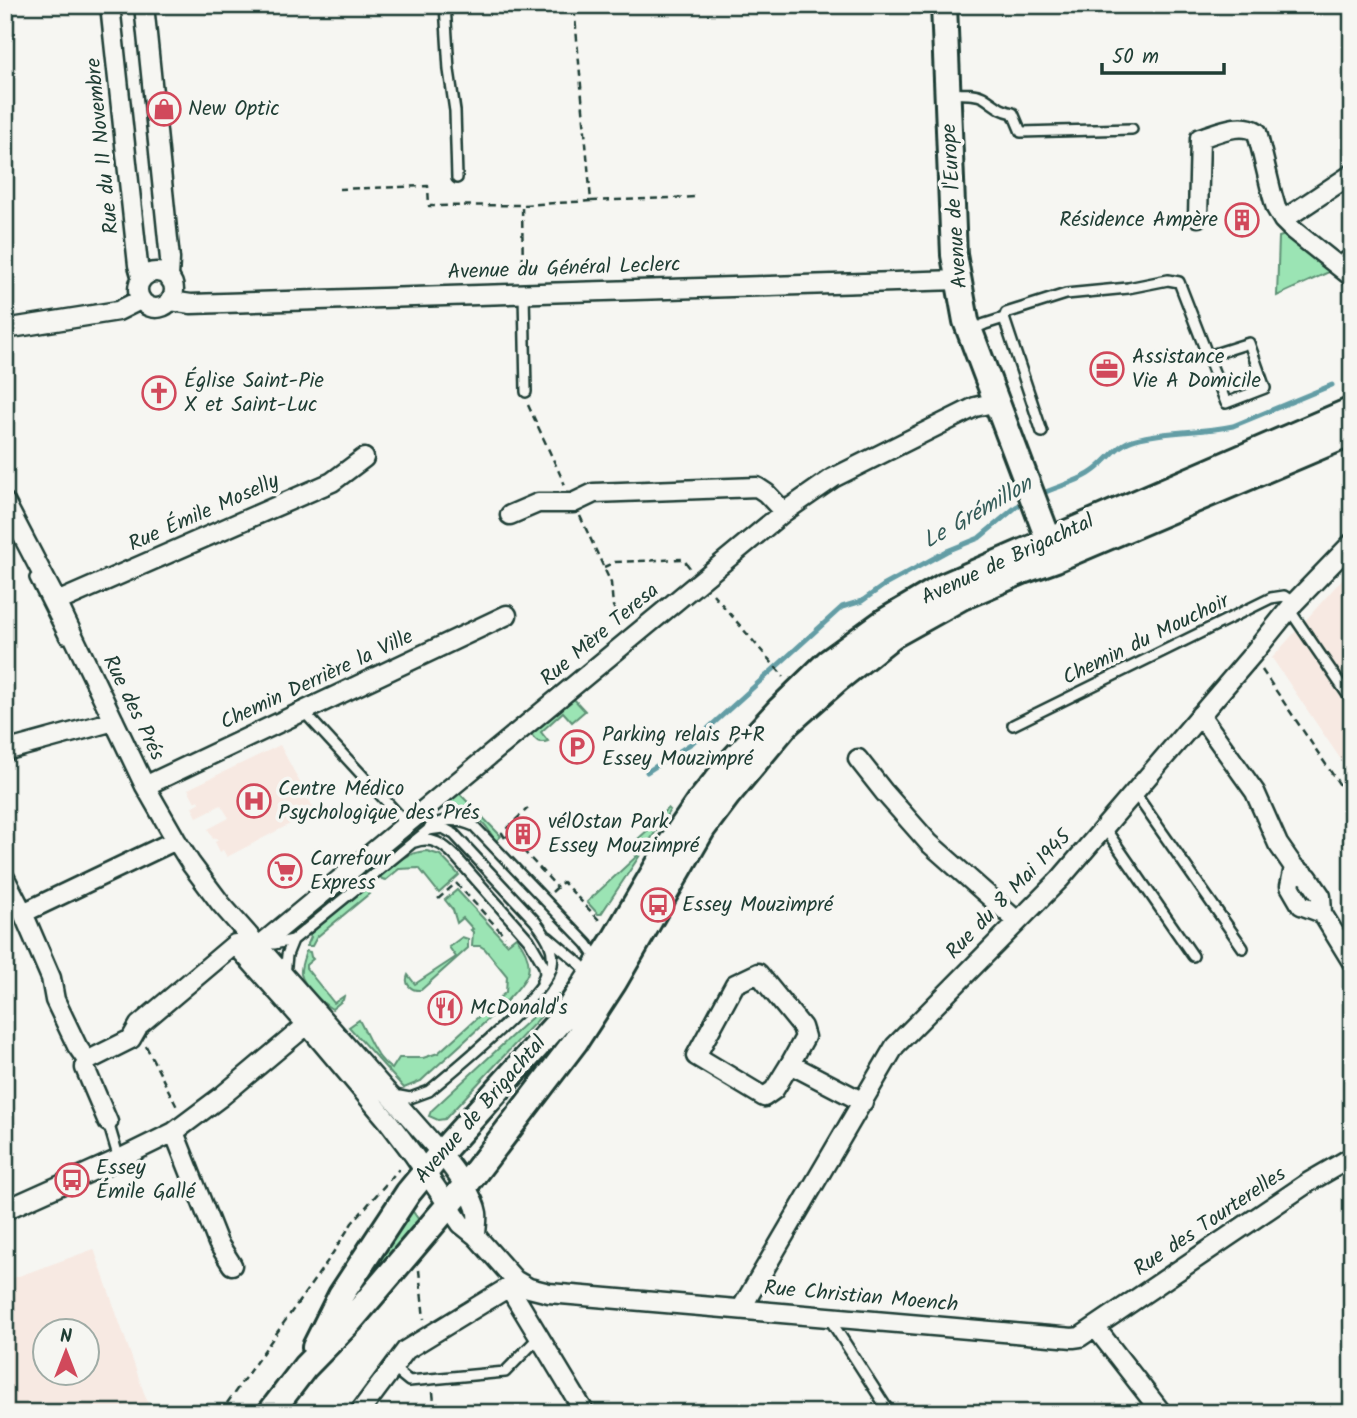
<svg xmlns="http://www.w3.org/2000/svg" width="1357" height="1418" font-family="Kalam,sans-serif">
  <rect width="100%" height="100%" fill="#f6f6f2"/>
  <filter id="ink" filterUnits="userSpaceOnUse"><feTurbulence type="fractalNoise" baseFrequency=".0143" numOctaves="2"/><feDisplacementMap in="SourceGraphic" scale="14" xChannelSelector="R" yChannelSelector="G"/><feConvolveMatrix kernelMatrix="1 2 1 2 8 2 1 2 1" color-interpolation-filters="sRGB"/></filter>
  <g filter="url(#ink)">
    <!-- built -->
    <path fill="#f7e9e2" fill-rule="evenodd" d="M1352 568V776L1272 658Z
      M280 745 315 811 227 857 223 850 220 852 215 842 218 840 216 838 213 839 208 829 229 818 221 805 197 817 192 807 199 803 198 800 195 802 188 789Z
      M94 1249 151 1413H5V1281ZM46 1330H88V1372H46Z"/>
    <!-- green -->
    <path fill="#9be4b4" stroke="#5d9074" stroke-width="2" d="M1285 235 1331 271 1277 296 1279 237Z
      M572 697 585 711 572 722 563 712 541 732 548 741C539 744 536 741 531 734V731Z
      M457 791 501 836 496 841C491 835 488 827 482 822 472 812 453 815 449 799Z
      M668 808 670 810 601 914H598L587 902 637 856 629 847 660 819 659 816Z
      M427 851 440 855 459 875 439 893 419 868 399 869 386 880 382 879 379 875C393 863 408 852 427 851Z
      M365 887 370 893 317 937 312 946H307L311 937 308 934Z
      M457 890 507 944 516 937C523 946 531 960 528 972 524 992 440 1062 421 1081L404 1088 349 1027 359 1020C369 1038 375 1058 392 1069L399 1058H423L438 1053 506 992 507 976 485 949 480 946H472L473 932 471 930 473 929 463 918 457 923 453 910 445 900Z
      M462 937 468 939V948L421 990C411 991 404 984 408 975L415 984 456 957 449 947Z
      M306 951 310 952 311 957 313 959 306 965V968L334 1003 344 996 343 1000 332 1009C323 1004 303 985 301 974 300 967 304 958 306 951Z
      M556 995H558V998L445 1119 438 1120 429 1116 431 1111Z
      M409 1206 421 1223 330 1332Z"/>
    <g fill="none" stroke-linecap="round" stroke-linejoin="round">
      <!-- stream -->
      <path stroke="#639da5" stroke-width="5" d="M1039 495C1055 487 1074 483 1089 474 1107 464 1115 444 1136 439 1168 430 1201 433 1233 426L1332 385
        M647 772 692 743 842 607 862 601 883 586 947 551 979 538 1016 507 1027 501"/>
      <defs>
        <path id="lane" d="M445 5 449 70 455 111 457 178
          M949 94C960 94 973 92 983 97 996 105 997 109 1013 113L1021 132 1132 129
          M1335 264 1352 253
          M524 293 526 392
          M1004 318 1042 432
          M971 330 985 324 1004 318 1006 313 1066 294 1128 288 1168 280 1179 282 1226 403 1265 388 1249 343 1208 356
          M35 578 65 638
          M1289 609 1352 701
          M304 712 407 824
          M1013 725 1271 598 1284 596 1294 603
          M1134 792 1243 948
          M1104 827 1193 956
          M429 828C443 817 459 820 474 826L587 944 598 960
          M415 842C432 836 444 845 455 856L529 940 544 966 545 974 542 981
          M548 937 581 965 588 975
          M266 943 274 944 293 940 428 830 443 828 454 834 535 921C545 934 555 947 552 965 548 994 455 1069 429 1091L410 1098 394 1095
          M285 975 287 955 293 940
          M108 1122 119 1159
          M829 1318 890 1413
          M393 1368 409 1381 505 1372 539 1337"/>
        <path id="street" d="M110 5 138 265 142 279
          M144 5 170 259 169 277
          M1198 217 1200 138C1217 133 1241 121 1257 132L1272 194 1276 208 1283 220 1293 230 1352 277
          M1283 220 1352 174
          M138 290a18 18 0 1 1 36 0a18 18 0 1 1-36 0Z
          M171 301 191 304 958 280
          M5 329 118 311 140 300
          M5 502 57 602 145 786 176 840 191 864 221 904 441 1153C452 1168 474 1194 477 1213 478 1220 476 1228 476 1236
          M510 515 538 503H573L594 493 757 487 766 493 784 512
          M57 602 332 482 364 458
          M1200 715 1255 792 1278 844 1294 867 1308 877 1321 896 1322 913 1301 905 1290 886 1294 867
          M5 751 114 721
          M858 759 884 792 929 843 1017 921
          M145 786 507 615
          M5 878 23 913 51 978 55 1000 77 1046 86 1059 89 1060 131 1039 139 1025 235 944
          M23 913 176 840
          M1322 913 1352 962
          M235 944 308 1026 388 1121 413 1154 461 1224 476 1236 515 1280 529 1288 549 1293 1073 1338 1080 1337 1309 1182 1352 1157
          M259 946 784 512 833 478 975 407 997 402
          M86 1059 85 1068 108 1122
          M790 1064 774 1090 764 1097 696 1056 735 984 758 973 802 1027 805 1037 790 1064 863 1102
          M174 1132 218 1243 232 1265
          M5 1210 119 1159 174 1132 222 1096 302 1029 318 1023
          M515 1280 509 1287 585 1413
          M741 1309 895 1046 1060 879 1252 655 1294 603 1352 543
          M1095 1327 1162 1413
          M359 1413 406 1350 509 1287"/>
        <path id="secondary" d="M944 5 954 255 966 321 1054 554
          M315 1347 341 1295 408 1193 441 1153 565 1015 614 940 671 843 699 802 733 760 780 709 827 663 885 621 944 586 1352 410
          M270 1413 305 1367 351 1320 465 1186 575 1042 614 982 703 828 727 796 786 725 838 679 892 636 962 597 1025 570 1056 559 1352 433"/>
      </defs>
      <!-- lane casing -->
      <use href="#lane" stroke="#1f3d34" stroke-width="14"/>
      <!-- street casing -->
      <use href="#street" stroke="#1f3d34" stroke-width="23"/>
      <!-- secondary casing -->
      <use href="#secondary" stroke="#1f3d34" stroke-width="30"/>
      <!-- path -->
      <path stroke="#1f3d34" stroke-width="2.5" stroke-dasharray="7 5" stroke-linecap="butt" d="M339 189 428 186 429 206 522 205
        M591 201 697 197
        M1345 220 1352 231
        M523 275 522 205 591 201 574 5
        M528 405 565 485
        M580 516 611 583 613 606 621 623
        M604 567 615 562 683 559 690 568
        M713 594 784 677
        M1262 670 1352 803
        M506 837 509 835 557 887
        M505 838 502 833 528 808
        M456 883 505 936
        M552 892 563 882 600 921
        M438 899 456 883
        M146 1046 178 1109
        M419 1270 424 1319
        M433 1392 435 1413
        M220 1413 329 1259 352 1223 399 1169"/>
      <!-- lane -->
      <use href="#lane" stroke="#f6f6f2" stroke-width="9"/>
      <!-- street -->
      <use href="#street" stroke="#f6f6f2" stroke-width="18"/>
      <!-- secondary -->
      <use href="#secondary" stroke="#f6f6f2" stroke-width="24"/>
    </g>
  </g>
  <!-- icons -->
  <defs>
    <symbol id="shop-ring" viewBox="-11 -11 22 22"><circle r="9.5" fill="#f6f6f2" stroke="#d1495b" stroke-width="1.5"/><path d="M-5-2.5h2.3a2.7 3.5 0 0 1 5.4 0H5L5.5 6h-11ZM-1.5-2.5h3a1.5 2.3 0 0 0-3 0Z" fill="#d1495b"/></symbol>
    <symbol id="building-ring" viewBox="-11 -11 22 22"><circle r="9.5" fill="#f6f6f2" stroke="#d1495b" stroke-width="1.5"/><path d="M-4-6H4V6H1V3H-1V6H-4ZM-2.5-4.3h1.7v1.8h-1.7ZM.8-4.3h1.7v1.8H.8ZM-2.5-1h1.7V.8h-1.7ZM.8-1h1.7V.8H.8Z" fill="#d1495b"/></symbol>
    <symbol id="office-ring" viewBox="-11 -11 22 22"><circle r="9.5" fill="#f6f6f2" stroke="#d1495b" stroke-width="1.5"/><path d="M-6-3h4V-5.5h4V-3h4V5H-6ZM-1-4.5V-3h2v-1.5ZM-6 0V1H6V0Z" fill="#d1495b"/></symbol>
    <symbol id="church-ring" viewBox="-11 -11 22 22"><circle r="9.5" fill="#f6f6f2" stroke="#d1495b" stroke-width="1.5"/><path d="M-1.2-6h2.4v3.5h3.3v2.4h-3.3V6h-2.4V-.1h-3.3v-2.4h3.3Z" fill="#d1495b"/></symbol>
    <symbol id="parking-ring" viewBox="-11 -11 22 22"><circle r="9.5" fill="#f6f6f2" stroke="#d1495b" stroke-width="1.5"/><path d="M-3.5-5.5H1a3.5 3.5 0 0 1 0 7H-1V5.5H-3.5ZM-1-3.4V-.6H.8a1.4 1.4 0 0 0 0-2.8Z" fill="#d1495b"/></symbol>
    <symbol id="hospital-ring" viewBox="-11 -11 22 22"><circle r="9.5" fill="#f6f6f2" stroke="#d1495b" stroke-width="1.5"/><path d="M-5-5h3v3.5h4V-5h3V5h-3V1.5h-4V5h-3Z" fill="#d1495b"/></symbol>
    <symbol id="supermarket-ring" viewBox="-11 -11 22 22"><circle r="9.5" fill="#f6f6f2" stroke="#d1495b" stroke-width="1.5"/><path d="M-6-5.5h2.5l.6 2H6L4.5 2H-2.5L-4.4-4H-6ZM-1.5 3.2a1.3 1.3 0 1 0 .1 0ZM3 3.2a1.3 1.3 0 1 0 .1 0Z" fill="#d1495b"/></symbol>
    <symbol id="bus-ring" viewBox="-11 -11 22 22"><circle r="9.5" fill="#f6f6f2" stroke="#d1495b" stroke-width="1.5"/><path d="M-5-6H5V4H4V6H2V4H-2V6H-4V4H-5ZM-3.5-4V0h7V-4ZM-3.5 1.2v1.5H-2V1.2ZM2 1.2v1.5H3.5V1.2Z" fill="#d1495b"/></symbol>
    <symbol id="restaurant-ring" viewBox="-11 -11 22 22"><circle r="9.5" fill="#f6f6f2" stroke="#d1495b" stroke-width="1.5"/><path d="M-5-6h1v4h1v-4h1v4h1v-4h1v5L-1.5 .5V6h-2V.5L-5-1ZM5-6V6H3V1.5H1.5Q1.5-4 5-6Z" fill="#d1495b"/></symbol>
  </defs>
  <g fill-rule="evenodd">
    <use href="#shop-ring" x="145" y="90" width="38" height="38"/>
    <use href="#building-ring" x="1223" y="201" width="38" height="38"/>
    <use href="#office-ring" x="1088" y="350" width="38" height="38"/>
    <use href="#church-ring" x="140" y="374" width="38" height="38"/>
    <use href="#parking-ring" x="558" y="728" width="38" height="38"/>
    <use href="#hospital-ring" x="235" y="782" width="38" height="38"/>
    <use href="#building-ring" x="504" y="815" width="38" height="38"/>
    <use href="#supermarket-ring" x="266" y="852" width="38" height="38"/>
    <use href="#bus-ring" x="639" y="886" width="38" height="38"/>
    <use href="#restaurant-ring" x="426" y="989" width="38" height="38"/>
    <use href="#bus-ring" x="53" y="1161" width="38" height="38"/>
  </g>
  <g text-anchor="middle" dominant-baseline="central" stroke-width="7" stroke-linejoin="round" paint-order="stroke">
    <!-- poi labels -->
    <g font-size="21" fill="#1f3d34" stroke="#f6f6f2" text-anchor="start">
      <text x="188" y="109">New Optic</text>
      <text x="1218" y="220" text-anchor="end">Résidence Ampère</text>
      <text x="1132" y="357">Assistance<tspan x="1132" dy="24">Vie A Domicile</tspan></text>
      <text x="184" y="381">Église Saint-Pie<tspan x="184" dy="24">X et Saint-Luc</tspan></text>
      <text x="602" y="735">Parking relais P+R<tspan x="602" dy="24">Essey Mouzimpré</tspan></text>
      <text x="278" y="789">Centre Médico<tspan x="278" dy="24">Psychologique des Prés</tspan></text>
      <text x="548" y="822">vélOstan Park<tspan x="548" dy="24">Essey Mouzimpré</tspan></text>
      <text x="310" y="859">Carrefour<tspan x="310" dy="24">Express</tspan></text>
      <text x="682" y="905">Essey Mouzimpré</text>
      <text x="470" y="1008">McDonald's</text>
      <text x="96" y="1168">Essey<tspan x="96" dy="24">Émile Gallé</tspan></text>
    </g>
    <!-- street labels -->
    <g font-size="21" fill="#1f3d34" stroke="#f6f6f2">
      <text transform="translate(103 146) rotate(-96)">Rue du 11 Novembre</text>
      <text transform="translate(955 206) rotate(-94)">Avenue de l'Europe</text>
      <text transform="translate(564 269) rotate(-2)">Avenue du Général Leclerc</text>
      <text transform="translate(204 513) rotate(-24)">Rue Émile Moselly</text>
      <text transform="translate(1008 560) rotate(-25)">Avenue de Brigachtal</text>
      <text transform="translate(600 635) rotate(-40)">Rue Mère Teresa</text>
      <text transform="translate(1146 640) rotate(-26)">Chemin du Mouchoir</text>
      <text transform="translate(317 680) rotate(-25)">Chemin Derrière la Ville</text>
      <text transform="translate(133 708) rotate(64)">Rue des Prés</text>
      <text transform="translate(1009 895) rotate(-46)">Rue du 8 Mai 1945</text>
      <text transform="translate(481 1110) rotate(-49)">Avenue de Brigachtal</text>
      <text transform="translate(1210 1222) rotate(-34)">Rue des Tourterelles</text>
      <text transform="translate(861 1297) rotate(5)">Rue Christian Moench</text>
    </g>
    <!-- water labels -->
    <g font-size="23" font-style="italic" fill="#365d5a" stroke="#f6f6f2">
      <text transform="translate(978 513) rotate(-30)">Le Grémillon</text>
    </g>
  </g>
  <!-- margin -->
  <rect width="1357" height="1418" fill="none" stroke="#f6f6f2" stroke-width="28"/>
  <rect x="14" y="14" width="1329" height="1390" fill="none" stroke="#1f3d34" stroke-width="2.5" filter="url(#ink)"/>
  <!-- north arrow -->
  <g transform="translate(66 1352)"><circle r="33" fill="#f6f6f2" stroke="#a0aca6" stroke-width="2"/>
  <path d="M0-5L12 26L0 18L-12 26Z" fill="#d1495b"/>
  <text y="-10" font-size="19" font-weight="bold" text-anchor="middle" fill="#1f3d34">N</text>
  </g>
  <!-- scale -->
  <path d="M1102 63v10h122v-10" fill="none" stroke="#1f3d34" stroke-width="3.5"/>
  <text x="1112" y="63" font-size="21" fill="#1f3d34" stroke="#f6f6f2" stroke-width="5" paint-order="stroke">50 m</text>
</svg>
